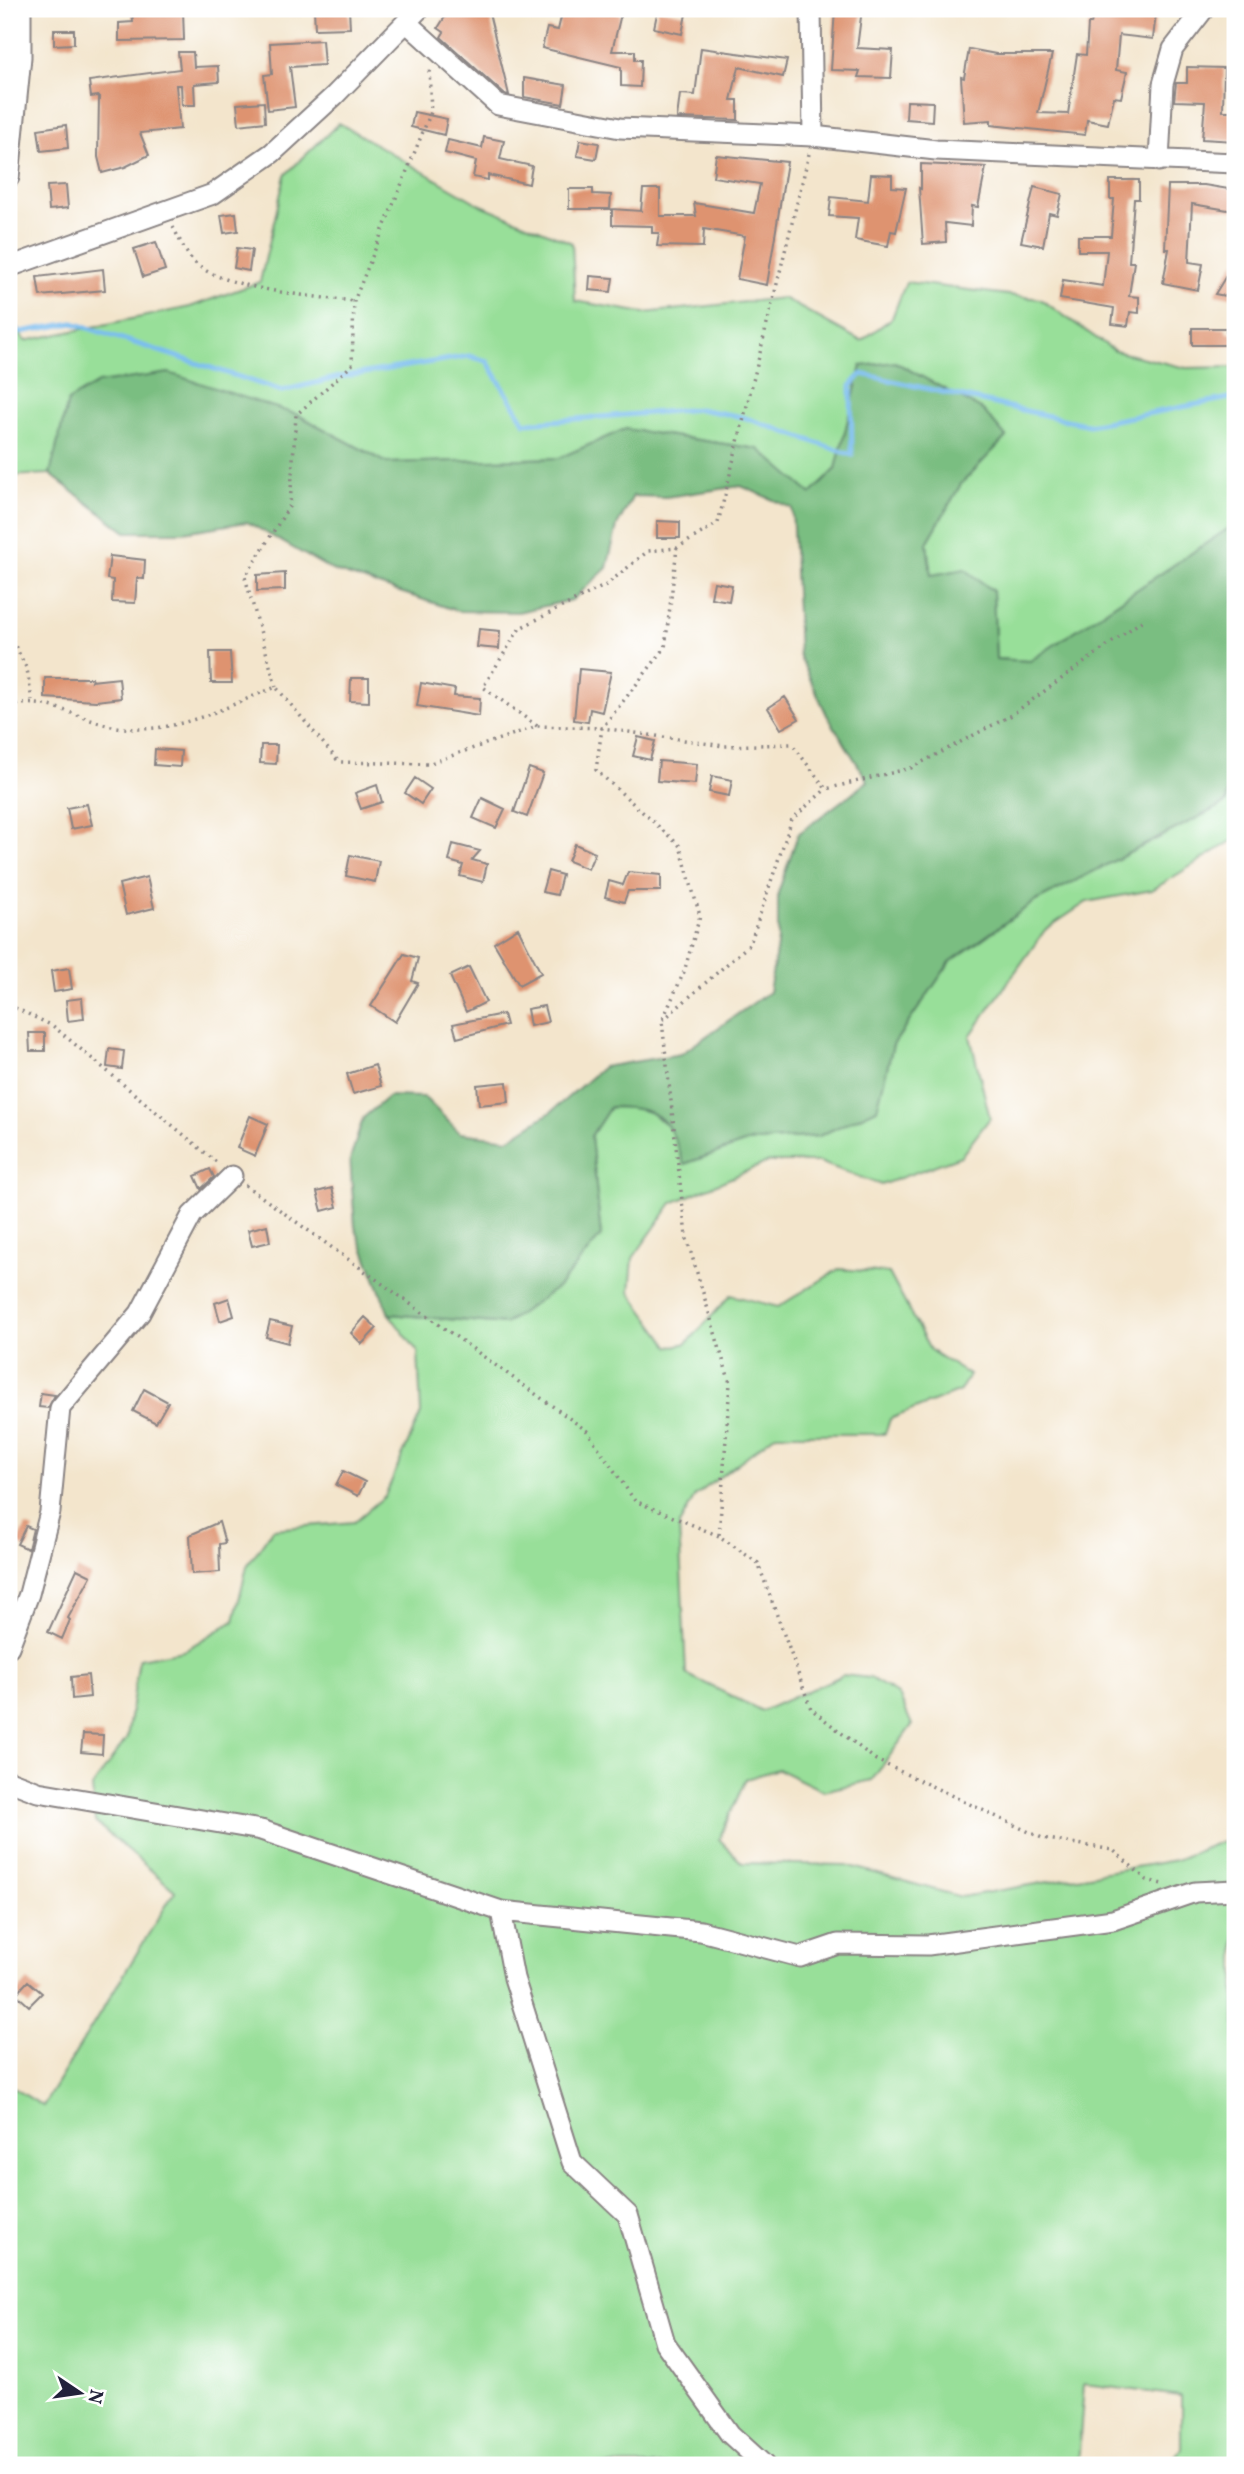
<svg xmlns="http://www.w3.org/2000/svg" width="1244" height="2474" font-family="Vollkorn,serif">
  <rect width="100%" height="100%" fill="#fff"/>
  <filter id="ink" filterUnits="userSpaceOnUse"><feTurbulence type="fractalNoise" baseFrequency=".0143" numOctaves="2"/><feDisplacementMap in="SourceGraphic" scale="14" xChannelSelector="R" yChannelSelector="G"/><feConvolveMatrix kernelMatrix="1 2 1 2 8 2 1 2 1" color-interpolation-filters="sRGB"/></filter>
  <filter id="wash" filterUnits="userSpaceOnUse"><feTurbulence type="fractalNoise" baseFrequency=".00686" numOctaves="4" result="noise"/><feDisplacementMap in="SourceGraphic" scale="28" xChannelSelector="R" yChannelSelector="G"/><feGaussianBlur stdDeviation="1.57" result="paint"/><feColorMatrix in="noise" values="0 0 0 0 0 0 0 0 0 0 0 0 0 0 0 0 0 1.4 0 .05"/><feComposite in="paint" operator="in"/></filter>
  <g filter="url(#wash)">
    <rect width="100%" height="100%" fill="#f3e5cc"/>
    <!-- green -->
    <path fill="#98df99" stroke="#5d806a" stroke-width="2" d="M339 123 479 204 572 243 575 301 644 313 783 298 861 341 892 318 906 282 1040 299 1115 351 1186 368 1235 367V524L1030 661 996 659 993 591 931 575 927 543 961 484 1006 437 861 366 836 469 811 494 758 449 625 429 560 458 387 463 298 415 98 383 68 401 50 474 9 476V315L25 341 190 307 260 282 285 175Z
      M1235 737V839L1152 890 1087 902 1045 930 970 1036 990 1118 961 1156 881 1185 819 1162H768L672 1203 633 1258 630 1292 670 1347 687 1343 731 1295 778 1307 839 1269 889 1273 930 1350 969 1375 960 1391 890 1419 885 1434H776L695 1496 679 1525 686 1674 762 1711 843 1675 870 1678 899 1695 912 1725 872 1780 823 1791 778 1769 746 1779 719 1839 742 1863 846 1865 961 1897 1176 1860 1235 1836V2465H1169L1181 2448V2396L1084 2384 1078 2465H9V2085L43 2106 175 1891 95 1822 92 1787 127 1738 139 1659 183 1651 234 1621 247 1566 273 1529 354 1522 385 1496 421 1413 418 1352 389 1314 505 1324 601 1236 591 1136 610 1107 644 1108 672 1129 685 1164 747 1142 819 1136 876 1109 893 1045 950 962 1034 902 1226 803Z"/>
    <!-- forest -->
    <path fill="#7abe81" stroke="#4e705e" stroke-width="2" d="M895 362 983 410 1006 437 961 484 927 543 931 575 965 569 993 591 996 659 1030 661 1235 524V737L1226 803 1034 902 950 962 893 1045 877 1109 819 1136 747 1142 684 1164C668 1117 661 1108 610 1107L591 1136 601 1236 558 1287 505 1324 389 1314 355 1227 350 1160 363 1118 389 1096 424 1097 460 1133 509 1139 551 1112 603 1067 681 1054 769 992 778 940V893L798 834 868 781 827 715 799 655 792 508 741 486 666 497 633 496 617 526 607 568 572 600 518 612 458 611 332 570 247 522 183 532H126L50 474 68 401 98 383 169 373 298 415 387 463 559 458 625 429 759 449 811 494 836 469 861 366Z"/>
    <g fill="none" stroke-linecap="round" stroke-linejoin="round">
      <!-- stream -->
      <path stroke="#7abdef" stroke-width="5" d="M9 334 73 323 282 391 340 377 469 356 487 361 525 423 699 409 743 417 852 455 851 386 862 374 1089 425 1235 397"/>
    </g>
    <g id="blocks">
      <!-- building -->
      <path fill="#de9370" d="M314 9H349L350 28 315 29Z
        M450 9H488L509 95 504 94 441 37 444 32 438 28Z
        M563 9 586 13 587 9H598L621 14 612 51H635V60H641L640 87 621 86V67L542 48 547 28 558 30Z
        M658 9 686 14 682 34 654 28Z
        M835 9H862L857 48 893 50 891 78 858 77 860 71 831 70Z
        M1094 9H1134L1156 13 1153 39 1119 35 1116 70 1127 72 1121 98 1114 97 1108 124 1087 120 1085 135 991 125V120L964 122 961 77 964 78 969 49 996 54H1052L1038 113 1068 114 1077 54 1086 55 1088 24H1091Z
        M183 10 184 40 119 41V23L133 22 132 12Z
        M54 30H74V44L54 45Z
        M322 40 324 65 290 67 295 107 268 110 264 75 272 74 270 43Z
        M701 48 787 60 783 77 739 67 731 100H738V120L677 118 680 94 695 95Z
        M178 52H193L194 67 218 66 219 82 194 84 195 105H182L181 85H176L180 129 140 133 149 155 125 167 102 173 98 157 99 96 91 97 89 81 180 69Z
        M1187 67 1224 68 1223 111H1235V141L1202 139 1205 102 1174 101 1176 83H1187Z
        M524 78 566 85 563 104 524 97Z
        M907 101 933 102 932 121 906 119Z
        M264 102 265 122 239 125 237 104Z
        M414 112 447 119 444 135 411 127Z
        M66 125 68 148 41 151 38 129Z
        M484 137 504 141 500 159 532 166 529 184 488 175V180L473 177 476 161 445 153 448 140 482 148Z
        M580 140 599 143 596 159 577 156Z
        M716 155 787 162 767 285 737 279 745 236 704 229 703 247 657 246 659 233H652V226L612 225V209L641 211 643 189H660V216H696L694 203 754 213 760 184 713 177Z
        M921 164 986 167 978 207 972 206 971 226 945 223 946 242 923 244 919 188 921 189Z
        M871 174 892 175V187L906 188 896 232 891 231 888 246 855 240 858 218 829 216 831 197 868 201Z
        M1110 180H1139V199H1134L1129 262H1134L1129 296 1139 297V313L1130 312 1128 326 1112 324 1114 308 1060 299 1063 280 1103 286 1107 251H1078V236H1111L1114 199H1110Z
        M66 185 68 208 49 210 47 186Z
        M1168 185H1204L1235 190 1234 211 1192 204 1189 262 1203 264 1198 290 1163 283 1169 249H1165Z
        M1034 187 1062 194 1057 215 1049 213 1043 246 1021 242Z
        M569 189H593V194L611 195 610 209H569Z
        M236 213 238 231 224 233 221 215Z
        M156 242 165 270 143 277 134 249Z
        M237 248 252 250 249 271 234 268Z
        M1235 261V298L1215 294Z
        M103 269 105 290 40 296 37 277Z
        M590 276 613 278 611 292 589 290Z
        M1192 328H1227L1226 332 1235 334V345H1192Z
        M657 521 680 522V538H657Z
        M110 556 145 560 144 579 137 578 135 603 112 602 113 580 107 579Z
        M285 573V590L257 591V575Z
        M714 582 732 585 729 601 711 598Z
        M479 629 500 631 499 649 477 647Z
        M210 652H230L232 683H211Z
        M579 669 611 672 602 712 590 709 588 722 574 720Z
        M45 678H92L91 681 119 678 121 698 96 701 45 698Z
        M351 678H369V702L350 701Z
        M421 683 455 689 454 696 480 698 479 716 417 706Z
        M785 697 799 719 781 729 768 708Z
        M638 737 655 741 650 760 633 756Z
        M261 745H277L276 764 260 763Z
        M155 749 181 751 180 767 154 765Z
        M659 761 697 764 695 784 657 781Z
        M529 768 543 773 527 817 514 812Z
        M712 776 732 780 729 796 709 792Z
        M415 778 431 789 421 804 405 793Z
        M377 785 382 802 361 809 355 793Z
        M482 798 505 809 496 828 473 818Z
        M87 804 92 825 71 829 67 808Z
        M453 844 480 851 472 860 487 864 483 882 460 876 463 865 449 861Z
        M575 844 595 853 588 869 568 861Z
        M350 855 379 861 375 882 346 876Z
        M548 871 562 875 557 895 542 892Z
        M628 872 661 875V891H628L624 902 605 897 609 881 623 885Z
        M147 877 154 908 126 915 119 884Z
        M518 928 541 973 519 985 494 943Z
        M404 954 418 958 412 981 418 983 395 1022 371 1006Z
        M469 967 486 1002 466 1012 450 976Z
        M69 968 72 989 54 992 51 971Z
        M82 998 84 1019 68 1021 66 1000Z
        M544 1006 548 1022 530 1026 527 1009Z
        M503 1014 506 1025 457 1038 453 1024Z
        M29 1033H45V1051H30Z
        M109 1049 124 1051 122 1069 107 1067Z
        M375 1065 381 1086 353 1094 347 1074Z
        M507 1082 509 1102 479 1105 477 1085Z
        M250 1116 268 1124 255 1156 237 1148Z
        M210 1169 214 1177 201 1189 195 1176Z
        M332 1188 337 1207 322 1211 317 1192Z
        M267 1225 270 1242 252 1246 248 1230Z
        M229 1298 234 1316 220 1321 215 1303Z
        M365 1317 377 1328 362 1344 351 1333Z
        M270 1321 292 1326 288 1343 266 1337Z
        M144 1389 168 1402 156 1423 133 1411Z
        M41 1393 55 1395 48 1408 39 1407Z
        M343 1471 365 1482 358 1496 336 1485Z
        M219 1522 225 1543 219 1544 220 1572 192 1574 190 1535Z
        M26 1526 33 1529 28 1549 17 1544Z
        M77 1569 91 1576 68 1618 70 1620 62 1639 48 1632Z
        M88 1675 90 1697 72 1699 71 1677Z
        M83 1734 103 1735 102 1754 81 1752Z
        M28 1981 42 1993 29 2006 16 1994Z"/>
    </g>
  </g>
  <g filter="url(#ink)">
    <use href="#blocks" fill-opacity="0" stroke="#8a8484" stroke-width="2"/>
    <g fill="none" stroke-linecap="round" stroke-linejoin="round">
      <defs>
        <path id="minor" d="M811 9 813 136
          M406 22 498 105 620 128 813 136 936 150 1235 163
          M1159 161 1163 84 1173 49 1204 9
          M9 177 21 57V9
          M9 267 213 194 272 153 334 96 419 9
          M9 1647 29 1594 50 1512 60 1408 140 1313 192 1215 232 1176
          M9 1781 38 1792 261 1830 501 1911 701 1931 800 1957 838 1944 928 1945 1113 1920 1195 1892 1235 1890
          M501 1911 514 1978 572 2162 628 2215 665 2343 730 2434 764 2465"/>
      </defs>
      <!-- minor casing -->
      <use href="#minor" stroke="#8a8484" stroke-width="23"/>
      <!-- path -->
      <path stroke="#8a8484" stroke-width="3.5" stroke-dasharray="2 5" stroke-linecap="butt" d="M809 154 718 523 677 548 665 648 602 728 596 770 680 846 700 916 684 972 662 1021 686 1236 730 1383 719 1536 758 1563 811 1709 876 1760 1042 1838 1113 1850 1147 1880 1162 1884
        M173 227C179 238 186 255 196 264 226 289 314 297 354 301
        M9 634 27 669 32 701
        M276 687 245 577 290 505 296 415 352 365 354 301 431 112 429 68
        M9 706C52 696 76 720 117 727 172 737 227 706 276 687L339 762 428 764 537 726 602 728 724 746 792 744 826 789 911 768 1010 716 1143 620
        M537 726 483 687 520 628 606 585 648 551 677 548
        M9 1005 53 1026 220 1165
        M663 1020 750 944 792 819 826 789
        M245 1185 587 1431 635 1501 719 1536"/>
      <!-- minor -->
      <use href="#minor" stroke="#fff" stroke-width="19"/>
    </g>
  </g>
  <!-- margin -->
  <rect width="1244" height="2474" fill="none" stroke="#fff" stroke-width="35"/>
  <!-- north arrow -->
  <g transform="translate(80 2393) rotate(103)" stroke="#ffffff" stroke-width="5" paint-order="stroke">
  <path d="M0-5L12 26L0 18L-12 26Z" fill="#22223b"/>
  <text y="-10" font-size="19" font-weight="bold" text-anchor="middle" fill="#22223b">N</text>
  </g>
</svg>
